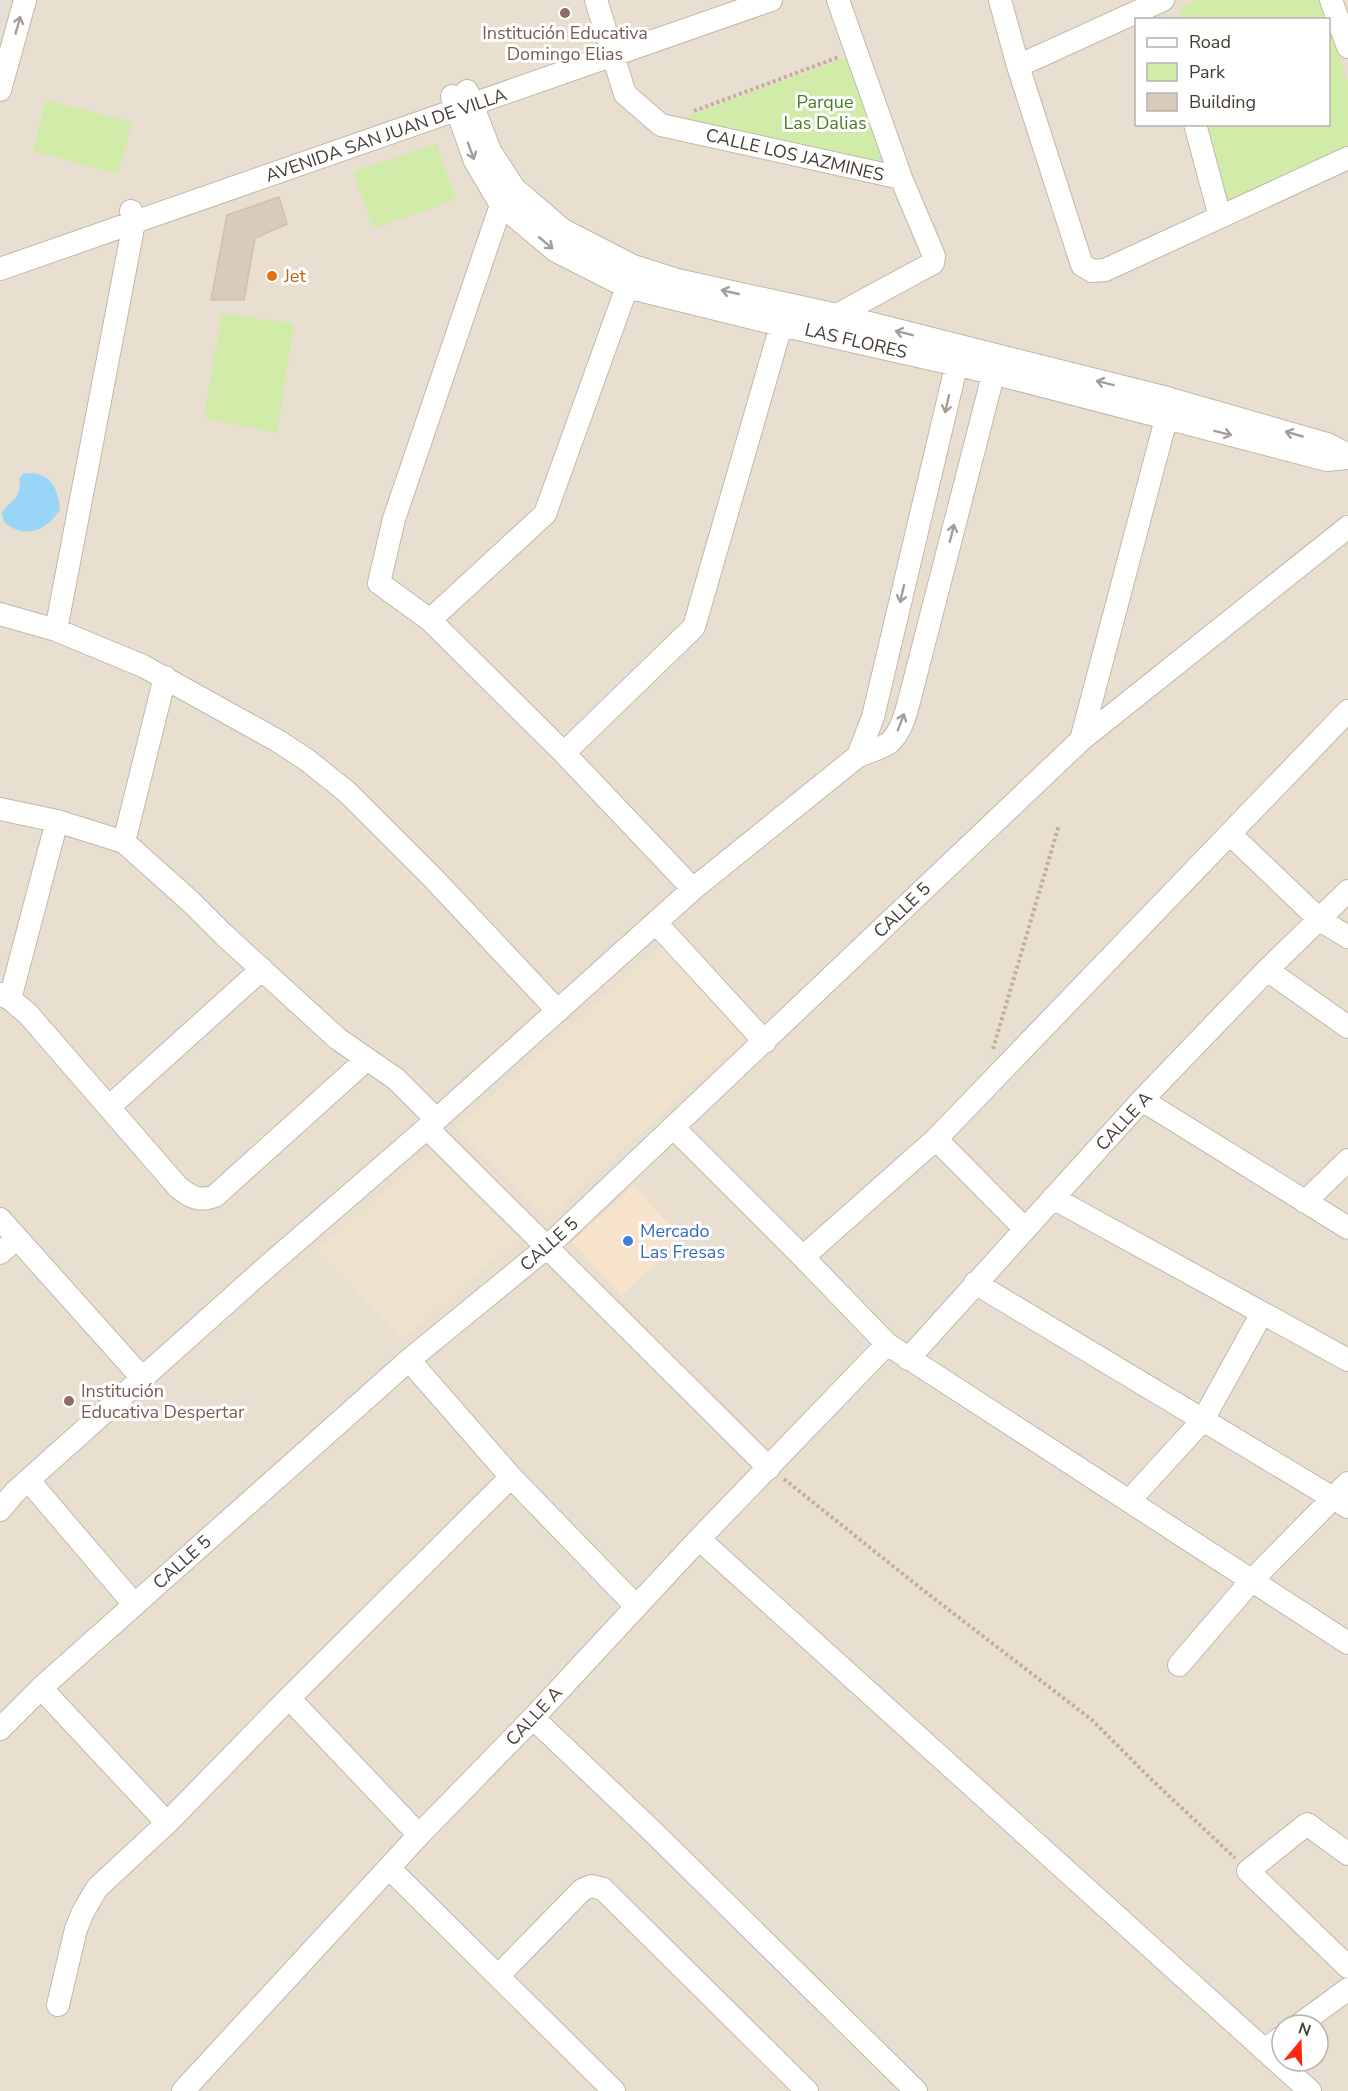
<svg xmlns="http://www.w3.org/2000/svg" width="1348" height="2091" font-family="'Nunito Sans',sans-serif">
  <rect width="100%" height="100%" fill="#f3eee3"/>
  <!-- residential -->
  <path fill="#e8dfd1" fill-rule="evenodd" d="M10 0H1348V2091H0V34ZM1136 20H1328V124H1136ZM1282 2025H1318V2061H1282Z"/>
  <!-- commercial -->
  <path fill="#f8e3cc" d="M634 1186 683 1239 621 1295 572 1242Z"/>
  <!-- industrial -->
  <path fill="#e5dfd9" d="M0 0H10L0 34Z"/>
  <!-- education -->
  <path fill="#eee2cc" d="M668 940 749 1034 546 1220 456 1127Z
    M432 1151 518 1238 403 1340 317 1250Z"/>
  <!-- green -->
  <path fill="#d1eca8" d="M1197 0H1319L1326 19H1183L1180 7Z
    M1329 27 1348 81V148L1227 201 1209 125 1328 124Z
    M853 55 891 171 670 123Z
    M46 100 132 122 118 174 33 151Z
    M437 144 456 200 373 228 353 172Z
    M222 313 294 324 277 433 204 418Z"/>
  <!-- water -->
  <path fill="#99d5f6" d="M29 473C52 474 58 489 60 510 49 526 31 539 11 527 4 523 2 519 2 512 11 500 23 497 19 479L23 474Z"/>
  <!-- building -->
  <path fill="#d9cbbb" stroke="#d1c0aa" stroke-width="1.5" d="M279 197 287 224 255 238 244 300H211L227 215Z"/>
  <g fill="none" stroke-linecap="round" stroke-linejoin="round">
    <defs>
      <path id="minor" d="M596 0 625 94 661 125 901 178
        M1000 0 1018 66 1082 265 1092 271 1105 270 1348 158
        M1331 0 1348 47
        M1018 66 1163 0
        M0 90 25 0
        M467 91 490 151 514 188 563 230 633 266 677 280 837 315 1167 398 1327 444 1348 455
        M452 96 475 161 501 205 556 251 627 287 781 325 993 373 1327 460 1348 458
        M1195 124 1220 217
        M509 194 501 205 394 519 379 583 430 620 564 753 693 889
        M0 269 771 0
        M837 315 933 263 934 256 901 178 838 0
        M0 614 56 630 143 666 278 741 307 760 347 792 433 878 558 1011
        M430 620 545 514 627 287
        M56 630 134 223 131 211
        M165 677 124 842 190 901 224 935 338 1039 396 1079 436 1119
        M1081 740 1166 419
        M564 753 694 627 785 312
        M858 756 873 717 960 350
        M0 809 57 821 124 842
        M1230 834 1320 920 1348 937
        M656 923 765 1042
        M1267 970 1348 1027
        M0 994 10 999 28 1014 178 1187C190 1197 199 1202 215 1196L367 1059
        M10 999 57 821
        M1142 1100 1348 1228
        M109 1107 262 969
        M673 1127 803 1257 887 1344 1348 1643
        M427 1128 769 1468
        M936 1139 1025 1229
        M1053 1198 1348 1360
        M1305 1202 1348 1160
        M0 1219 143 1379
        M0 1253 17 1238
        M803 1257 936 1139 1348 711
        M975 1283 1348 1507
        M908 1359 1142 1100 1267 970 1348 891
        M409 1360 511 1477 636 1606
        M29 1481 134 1604
        M1129 1501 1203 1420 1262 1313
        M0 1510 15 1492 262 1271 427 1128 693 889 858 756C867 752 881 749 889 743 904 730 908 704 913 686L998 356
        M699 1539 1310 2091
        M1179 1665 1252 1580 1348 1483
        M41 1688 167 1823
        M289 1698 419 1835
        M533 1718 650 1829 916 2091
        M0 1729 41 1688 409 1360 546 1248 1081 740 1348 527
        M1348 1854 1307 1824 1248 1871 1348 1967
        M389 1868 614 2091
        M498 1976 582 1890 591 1886 603 1889 807 2091
        M58 2005 76 1929 83 1912 97 1888 167 1823 289 1698 511 1477
        M1299 2025 1348 1989
        M1264 2050 1282 2037
        M183 2091 419 1835 533 1718 699 1539 887 1344"/>
    </defs>
    <!-- minor casing -->
    <use href="#minor" stroke="#c2b8a8" stroke-width="24"/>
    <!-- path -->
    <path stroke="#c2b095" stroke-width="4" stroke-dasharray="3 3" stroke-linecap="butt" d="M694 111 839 57
      M993 1049 1059 825
      M784 1479 923 1590 1092 1720 1151 1779 1235 1858"/>
    <!-- minor -->
    <use href="#minor" stroke="#fff" stroke-width="22"/>
  </g>
  <!-- one-way arrows -->
  <defs><path id="oneway-shaft" d="M-6 0H5M1.5-3L5.5 0L1.5 3" fill="none" stroke-width="1.6" stroke-linecap="round" stroke-linejoin="round" transform="scale(1.5)"/></defs>
  <g stroke="#a29e99">
    <use href="#oneway-shaft" transform="translate(18 25) rotate(-74)"/>
    <use href="#oneway-shaft" transform="translate(471 151) rotate(70)"/>
    <use href="#oneway-shaft" transform="translate(546 243) rotate(40)"/>
    <use href="#oneway-shaft" transform="translate(730 292) rotate(-167)"/>
    <use href="#oneway-shaft" transform="translate(904 333) rotate(-166)"/>
    <use href="#oneway-shaft" transform="translate(1105 383) rotate(-166)"/>
    <use href="#oneway-shaft" transform="translate(947 404) rotate(103)"/>
    <use href="#oneway-shaft" transform="translate(1223 433) rotate(14)"/>
    <use href="#oneway-shaft" transform="translate(1294 434) rotate(-164)"/>
    <use href="#oneway-shaft" transform="translate(952 533) rotate(-76)"/>
    <use href="#oneway-shaft" transform="translate(902 594) rotate(103)"/>
    <use href="#oneway-shaft" transform="translate(901 722) rotate(-69)"/>
  </g>
  <!-- markers -->
  <g fill="#8d6e63" stroke="#fff" stroke-width="2">
    <circle cx="565" cy="13" r="6"/>
    <circle cx="69" cy="1401" r="6"/>
  </g>
  <circle fill="#e8710a" stroke="#fff" stroke-width="2" cx="272" cy="276" r="6"/>
  <circle fill="#3f7fe0" stroke="#fff" stroke-width="2" cx="628" cy="1241" r="6"/>
  <g text-anchor="middle" dominant-baseline="central" stroke-width="6" stroke-linejoin="round" paint-order="stroke">
    <!-- education labels -->
    <g font-size="18" fill="#785e54" stroke="#fff">
      <text x="565" y="33">Institución Educativa<tspan x="565" dy="21">Domingo Elias</tspan></text>
      <text x="81" y="1391" text-anchor="start">Institución<tspan x="81" dy="21">Educativa Despertar</tspan></text>
    </g>
    <!-- park labels -->
    <g font-size="18" fill="#497c22" stroke="#fff">
      <text x="825" y="102">Parque<tspan x="825" dy="21">Las Dalias</tspan></text>
    </g>
    <!-- street labels -->
    <g font-size="18" fill="#463d33" stroke="#fff">
      <text transform="translate(386 135) rotate(-19)">AVENIDA SAN JUAN DE VILLA</text>
      <text transform="translate(795 155) rotate(13)">CALLE LOS JAZMINES</text>
      <text transform="translate(856 341) rotate(13)">LAS FLORES</text>
      <text transform="translate(902 910) rotate(-44)">CALLE 5</text>
      <text transform="translate(1124 1121) rotate(-47)">CALLE A</text>
      <text transform="translate(549 1244) rotate(-42)">CALLE 5</text>
      <text transform="translate(182 1562) rotate(-42)">CALLE 5</text>
      <text transform="translate(534 1716) rotate(-47)">CALLE A</text>
    </g>
    <!-- food labels -->
    <g font-size="18" fill="#c56008" stroke="#fff" text-anchor="start">
      <text x="284" y="276">Jet</text>
    </g>
    <!-- shop labels -->
    <g font-size="18" fill="#366cbe" stroke="#fff" text-anchor="start">
      <text x="640" y="1231">Mercado<tspan x="640" dy="21">Las Fresas</tspan></text>
    </g>
  </g>
  <!-- legend -->
  <rect x="1135" y="18" width="195" height="108" fill="#ffffff" stroke="#b5b1ad" stroke-width="1.5"/>
  <rect x="1147" y="38" width="30" height="9" fill="#ffffff" stroke="#b5b1ad" stroke-width="1.5"/>
  <text x="1189" y="48" font-size="18" fill="#463d33">Road</text>
  <rect x="1147" y="63" width="30" height="18" fill="#d1eca8" stroke="#b5b1ad" stroke-width="1.5"/>
  <text x="1189" y="78" font-size="18" fill="#463d33">Park</text>
  <rect x="1147" y="93" width="30" height="18" fill="#d9cbbb" stroke="#b5b1ad" stroke-width="1.5"/>
  <text x="1189" y="108" font-size="18" fill="#463d33">Building</text>
  <!-- north arrow -->
  <g transform="translate(1300 2043) rotate(19)"><circle r="28" fill="#ffffff" stroke="#b5b1ad" stroke-width="1.5"/>
  <path d="M0-4.5L10 22L0 15L-10 22Z" fill="#ff260f"/>
  <text y="-9" font-size="16" font-weight="bold" text-anchor="middle" fill="#463d33">N</text>
  </g>
</svg>
